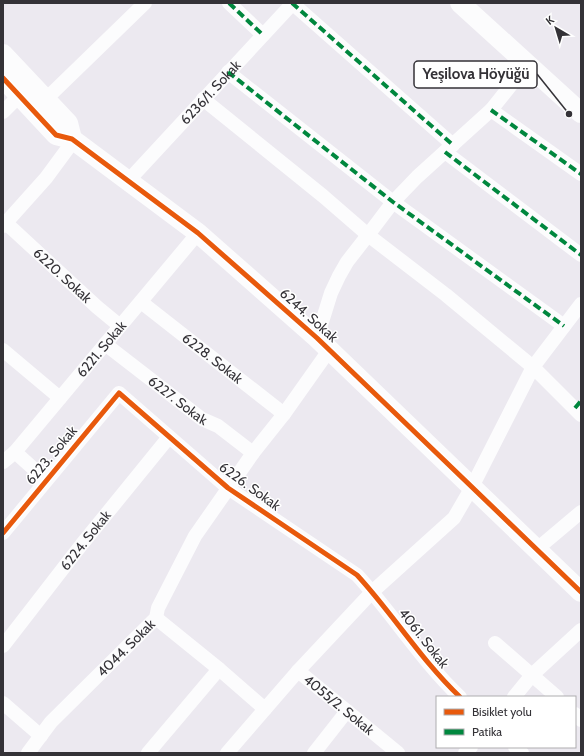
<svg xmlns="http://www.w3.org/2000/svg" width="584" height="756" font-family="Cabin,sans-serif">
  <rect width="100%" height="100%" fill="#ece9f0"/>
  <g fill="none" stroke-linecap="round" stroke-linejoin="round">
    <!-- street -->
    <g stroke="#fcfcfd" stroke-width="14">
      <path d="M229 3 263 35"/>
      <path d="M292 3 453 145"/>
      <path d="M228 72 393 202 564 326"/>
      <path d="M203 99 323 196 368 235 446 295 533 367 581 415"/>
      <path d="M45 100 145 3"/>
      <path d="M491 110 581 174"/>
      <path d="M3 112 19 96"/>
      <path d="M445 152 581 255"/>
      <path id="s1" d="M128 181 293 3"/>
      <path id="s2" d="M6 223 97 307 120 326"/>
      <path d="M3 226 46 178 74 140"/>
      <path id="s3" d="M141 302 284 414"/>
      <path d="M317 338 331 293 339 276 347 262 368 235 393 202 417 177 491 110 527 65"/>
      <path id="s4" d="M105 344 202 419 218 426 253 453"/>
      <path d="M3 350 60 398"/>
      <path d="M15 452 46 480"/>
      <path id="s5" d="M3 462 15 452 198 233"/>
      <path d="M3 533 119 393 228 488 357 575C393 614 421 660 460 697"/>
      <path d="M537 549 581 512"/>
      <path d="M156 618 219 669 265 709"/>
      <path d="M495 643 557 697"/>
      <path id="s6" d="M3 646 82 544 169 437"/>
      <path id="s7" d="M298 671 398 753"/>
      <path d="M514 697 532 675 581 630"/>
      <path d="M3 703 41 736"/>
      <path d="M575 714 581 720"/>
      <path d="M515 747 522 753"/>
      <path id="s8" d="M28 753 51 722 156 618 158 608 195 536 253 453 284 414 330 349"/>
      <path d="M148 753 219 669"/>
      <path d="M227 753 298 671 372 592 454 518 472 487 533 367 581 304"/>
      <path d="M314 753 347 711"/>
      <path d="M465 753 471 747"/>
    </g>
    <!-- secondary -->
    <path stroke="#fcfcfd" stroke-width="20" d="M460 3 581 113
      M3 54 68 123 72 139
      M3 78 56 135 72 139 198 233 317 338 581 592"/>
    <!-- quiet -->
    <path stroke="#00873e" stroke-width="4" stroke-dasharray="8 4" stroke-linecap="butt" d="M229 3 263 35
      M292 3 453 145
      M228 72 393 202 564 326
      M491 110 581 174
      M445 152 581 255
      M575 408 581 401"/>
    <defs>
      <path id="cycleway" d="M3 78 56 135 72 139 198 233 317 338 581 592
        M3 533 119 393 228 488 357 575C393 614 421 660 460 697"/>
    </defs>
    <!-- cycleway casing -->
    <use href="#cycleway" stroke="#fff" stroke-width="8"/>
    <!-- cycleway -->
    <use href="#cycleway" stroke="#e8590c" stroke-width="5"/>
  </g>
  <g text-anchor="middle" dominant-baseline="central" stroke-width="3" stroke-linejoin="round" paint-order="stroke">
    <!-- street labels -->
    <g font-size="14" fill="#343237" stroke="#fff">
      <text stroke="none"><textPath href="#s1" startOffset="121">6236/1. Sokak</textPath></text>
      <text stroke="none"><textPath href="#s2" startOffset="77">6220. Sokak</textPath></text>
      <text transform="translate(309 315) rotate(42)">6244. Sokak</text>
      <text stroke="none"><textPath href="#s5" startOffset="150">6221. Sokak</textPath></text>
      <text stroke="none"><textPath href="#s3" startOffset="91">6228. Sokak</textPath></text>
      <text stroke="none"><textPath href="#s4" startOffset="92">6227. Sokak</textPath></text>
      <text transform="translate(51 455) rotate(-50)">6223. Sokak</text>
      <text transform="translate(250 486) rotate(36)">6226. Sokak</text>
      <text stroke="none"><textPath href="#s6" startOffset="134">6224. Sokak</textPath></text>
      <text transform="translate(424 638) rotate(52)">4061. Sokak</text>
      <text stroke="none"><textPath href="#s8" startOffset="144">4044. Sokak</textPath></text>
      <text stroke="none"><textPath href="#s7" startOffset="53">4055/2. Sokak</textPath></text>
    </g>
  </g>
  <!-- callouts -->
  <path fill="none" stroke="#343237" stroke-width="1.5" d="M569 114L537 74"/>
  <circle fill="#343237" stroke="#fff" stroke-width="1.5" cx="569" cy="114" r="4"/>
  <rect fill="#fff" stroke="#343237" stroke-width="1.5" x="414" y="61" width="123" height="27" rx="4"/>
  <g font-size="15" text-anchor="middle" font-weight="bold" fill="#343237">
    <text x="476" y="79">Yeşilova Höyüğü</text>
  </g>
  <!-- border -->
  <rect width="584" height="756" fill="none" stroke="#343237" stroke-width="8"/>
  <!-- legend -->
  <rect x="436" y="696" width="140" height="52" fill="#ffffff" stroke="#aeadaf"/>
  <rect x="444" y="709" width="20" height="6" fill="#e8590c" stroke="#aeadaf"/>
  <text x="472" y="716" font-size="12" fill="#343237">Bisiklet yolu</text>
  <rect x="444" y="729" width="20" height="6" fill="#00873e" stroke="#aeadaf"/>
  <text x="472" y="736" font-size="12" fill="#343237">Patika</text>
  <!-- north arrow -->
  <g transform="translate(556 28) rotate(322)" stroke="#ffffff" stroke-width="3" paint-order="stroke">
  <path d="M0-3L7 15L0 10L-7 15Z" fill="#343237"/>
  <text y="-6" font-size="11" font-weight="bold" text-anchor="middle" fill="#343237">K</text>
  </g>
</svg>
